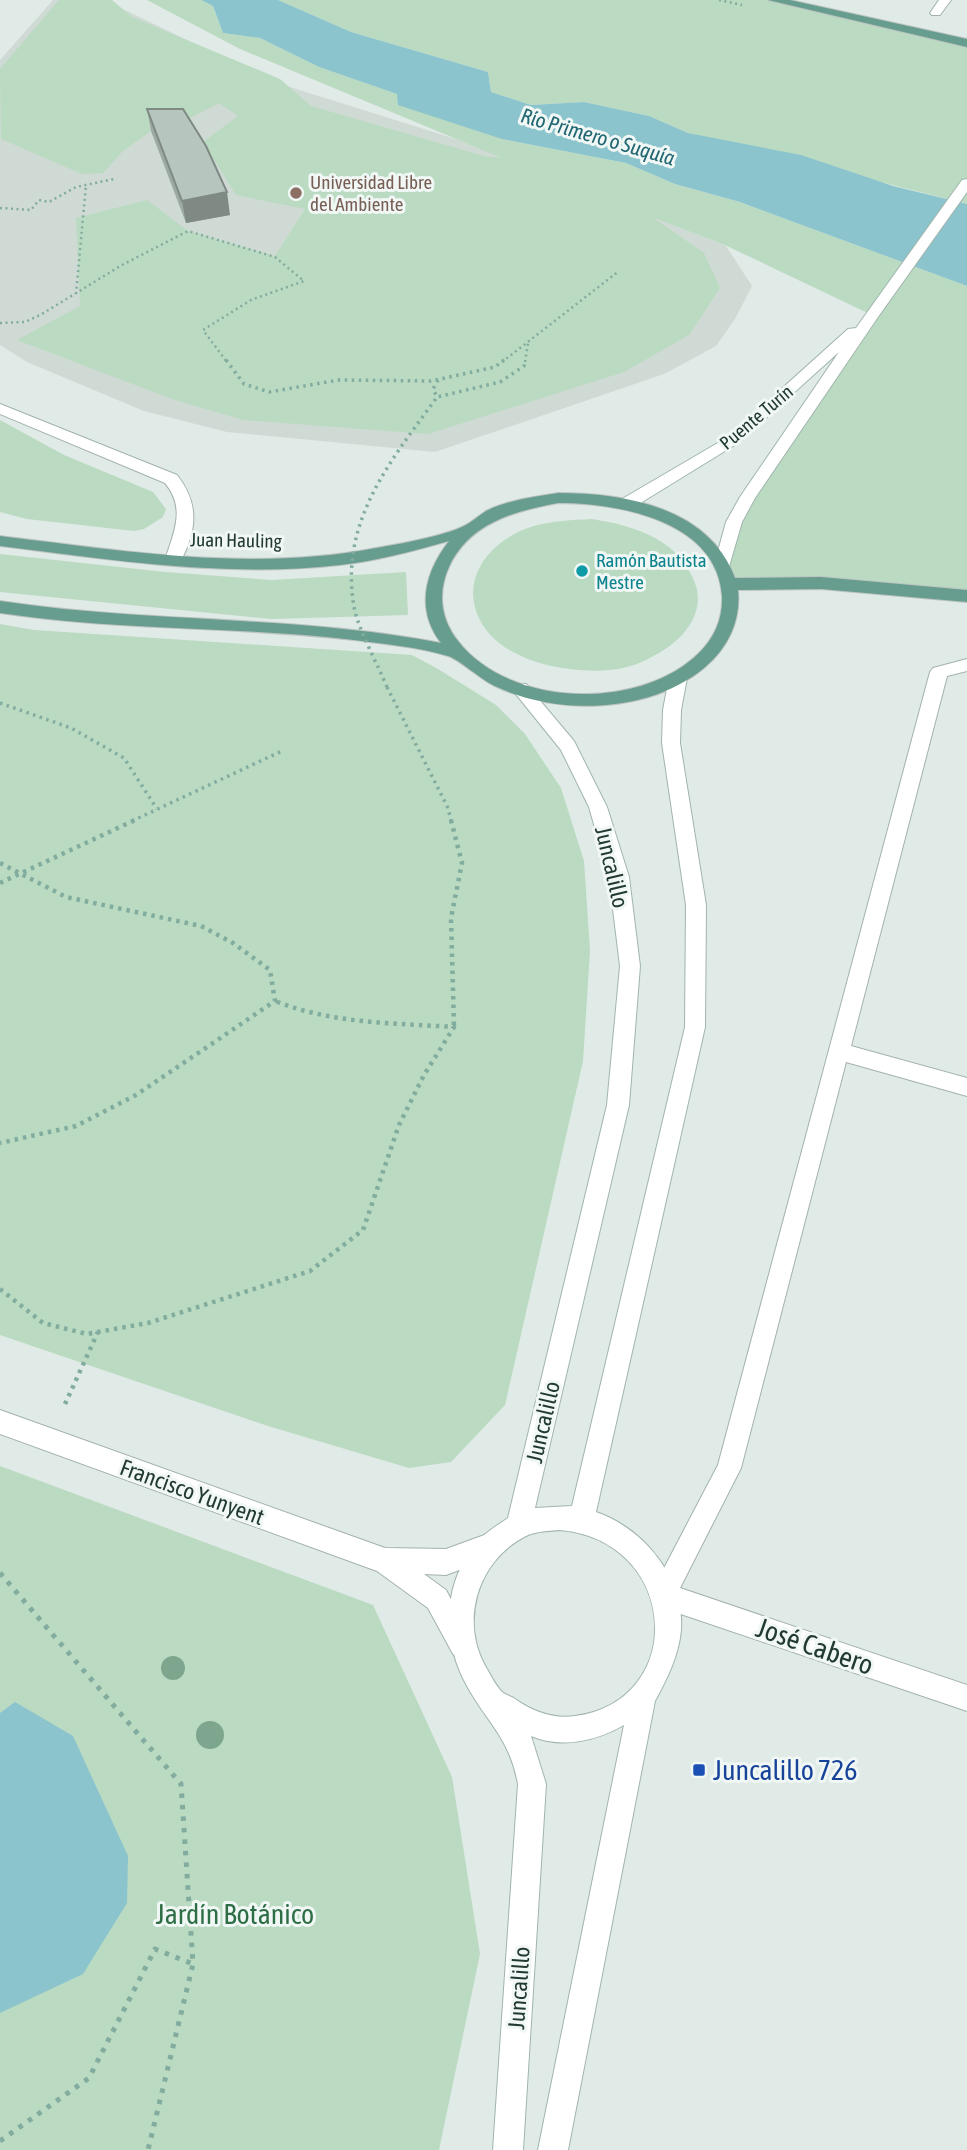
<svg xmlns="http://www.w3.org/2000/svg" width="967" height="2150" font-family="'Asap Condensed',sans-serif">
  <rect width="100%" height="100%" fill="#e0eae6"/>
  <!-- built -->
  <path fill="#cfdad4" d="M53 0H104L274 82 459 140 726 246 752 286 735 319 716 346 664 374 435 452 227 432 144 411 27 362 0 345V60Z"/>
  <!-- green -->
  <path fill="#badac2" d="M59 0H112L132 17 280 79 311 106 484 156 502 158 240 49 147 0H201L213 6 223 33 260 38 319 67 397 94 502 139 626 163 675 184 740 202 967 286V596L729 584 722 566 734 522 872 315 727 246 652 217 704 253 720 288 689 335 624 372 428 434 243 420 172 399 17 340 80 306 76 218 147 200 188 231 275 256 305 209 236 195 203 142 238 116 219 103 188 119 157 127 123 151 103 173 82 174 1 139 0 69Z
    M278 0H774L967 43V204L688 133 649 116 584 102 531 105 491 92 488 72 351 32Z
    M0 420 64 455 153 492 166 509 163 517 144 529 134 531 27 519 0 512Z
    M592 519C636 526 681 540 696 586 703 609 689 632 671 645 657 655 641 664 623 668 578 677 498 664 478 616 460 574 495 537 534 526 553 521 572 520 592 519Z
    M0 554 165 572 272 580 406 572 408 615 272 619 0 592Z
    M0 624 34 630 412 655 438 669 496 705 525 734 561 788 584 861 590 951 583 1061 505 1405 451 1462 409 1468 268 1426 0 1335Z
    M0 1466 373 1605 452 1777 480 1954 439 2150H0Z"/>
  <!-- water -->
  <path fill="#8bc4cd" d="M201 0H278L351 32 488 72 491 92 531 105 584 102 649 116 688 133 801 155 893 186 967 204V286L740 202 675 184 626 163 502 139 398 105 397 94 319 67 260 38 223 33 213 6Z
    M15 1702 73 1736 128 1856 127 1903 83 1974 0 2013V1713Z"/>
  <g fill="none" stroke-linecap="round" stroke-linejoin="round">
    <defs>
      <path id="lane" d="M0 1410 385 1548 446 1549 490 1533 499 1537 503 1546 499 1555 446 1575 424 1574 446 1590 475 1645 471 1654 462 1658 453 1654 428 1608 377 1571 0 1434Z"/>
      <path id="street" d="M939 0H951L940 15H932L930 13Z
        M0 404 177 475C200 504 197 532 179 564L173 565 165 560C174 532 186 508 165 483L0 414Z
        M967 659V671L947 676 851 1046 967 1078V1096L846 1062 741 1468 680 1588 967 1685V1711L663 1608 654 1604 650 1595 718 1465 930 672 933 668Z"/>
      <path id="secondary" d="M967 179V192L878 317 755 498 742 522 728 570H716L714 566 726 522 740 497 839 352 738 443 634 507H622L620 503 622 499 728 437 848 329 856 328 962 180Z
        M678 672 687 678 681 710 680 743 706 905 705 1027 596 1512C643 1528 685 1578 681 1630 679 1655 667 1679 655 1701L568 2150H538L624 1725C596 1741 562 1749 531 1736L546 1784 523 2150H493L518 1784C509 1737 488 1724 467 1686 443 1643 442 1589 472 1549 481 1535 495 1527 508 1518L607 1105 620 966 609 877 589 807 561 750 511 688 514 684H526L574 741 607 807 629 877 640 966 629 1105 535 1508 572 1506 685 1027 686 905 662 743 663 710 669 678ZM560 1530C680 1541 688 1701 575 1716 553 1719 534 1712 515 1699 511 1696 505 1695 502 1692 496 1686 491 1676 487 1669 459 1623 477 1562 524 1537 535 1531 548 1531 560 1530Z"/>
      <path id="primary" d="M768 0H790L967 39V47Z
        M558 493C624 493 709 507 735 578L821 577 967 590V602L821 589 738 590C741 621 728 648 704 668 650 713 559 716 497 687 482 681 459 659 448 656 418 647 385 644 354 640 236 626 118 631 0 613V601C146 623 295 615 441 643 415 609 425 572 449 541 413 551 377 561 340 565 227 578 112 560 0 546V536C123 551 253 572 376 548 400 544 444 536 464 526 472 522 478 516 486 511 508 500 534 497 558 493ZM558 503C617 503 717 520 722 596 723 618 715 637 699 653 640 711 510 708 458 641 441 620 437 593 449 567 469 523 515 511 558 503Z"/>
    </defs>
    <!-- lane casing -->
    <use href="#lane" stroke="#a3b2ad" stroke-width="2"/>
    <!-- street casing -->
    <use href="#street" stroke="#a3b2ad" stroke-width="2"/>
    <!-- secondary casing -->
    <use href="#secondary" stroke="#a0b5ad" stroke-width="2"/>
    <!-- primary casing -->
    <use href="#primary" stroke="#bdc4c2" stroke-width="2"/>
    <!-- path-far3 -->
    <path stroke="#82ac9e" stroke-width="2.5" stroke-dasharray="2 3.5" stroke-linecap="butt" d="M719 0 742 5
      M0 208 31 210 39 200 49 202 76 187 114 179
      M76 294 86 185
      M0 323 25 322 42 314 122 265 188 231 275 257 304 281 251 300 203 330 227 362
      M502 362 619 271
      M525 362 528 343"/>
    <!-- path-far2 -->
    <path stroke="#82ac9e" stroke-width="3.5" stroke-dasharray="2.5 4.5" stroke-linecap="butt" d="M226 360 244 384 269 392 339 380 431 381 495 367 504 360
      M438 380 433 389 437 397 500 382 524 366 525 360
      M387 687 448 808 451 821
      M0 703 71 728 124 758 157 809
      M132 821 284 750"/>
    <!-- path-far1 -->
    <path stroke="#82ac9e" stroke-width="4.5" stroke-dasharray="3.5 5" stroke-linecap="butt" d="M451 820 462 863 451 918 454 1027
      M0 863 66 897 201 926 233 943 270 970 275 1001 136 1095 76 1126 0 1143
      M0 883 135 820
      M0 1289 43 1323 87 1334 148 1323 310 1271 363 1230 399 1125 424 1075 454 1027C393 1023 333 1024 275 1001
      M65 1404 98 1332"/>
    <!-- path -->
    <path stroke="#82ac9e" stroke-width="5" stroke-dasharray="4.5 7" stroke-linecap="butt" d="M0 1573 181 1784 193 1964 148 2150
      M0 2141 89 2078 155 1949 193 1964"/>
    <!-- lane -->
    <use href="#lane" fill="#fff" fill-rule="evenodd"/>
    <!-- street -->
    <use href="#street" fill="#fff" fill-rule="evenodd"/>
    <!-- secondary -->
    <use href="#secondary" fill="#fff" fill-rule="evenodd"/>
    <!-- primary -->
    <use href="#primary" fill="#679d8e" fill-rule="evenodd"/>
    <!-- path-bridge -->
    <path stroke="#82ac9e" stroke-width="3.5" stroke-dasharray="2.5 4.5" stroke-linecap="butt" d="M387 687C378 665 358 629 354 607 339 521 391 461 437 397"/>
  </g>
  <!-- trees -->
  <g fill="#7ea68e">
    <circle cx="173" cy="1668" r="12"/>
    <circle cx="210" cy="1735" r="14"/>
  </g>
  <!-- wall -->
  <path fill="#9da9a3" d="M147 109 230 215 186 223 151 131Z"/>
  <!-- shaded-wall -->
  <path fill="#7f8a85" d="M227 192 230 215 186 223 182 201Z"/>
  <!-- building -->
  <path fill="#b6c5be" stroke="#7f8a85" stroke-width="2" d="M147 109H183L206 146 227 192 182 201Z"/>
  <!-- markers -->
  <circle fill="#8d6e63" stroke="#f0f7f4" stroke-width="2.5" cx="296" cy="193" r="7"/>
  <circle fill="#0f9aa8" stroke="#f0f7f4" stroke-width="2.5" cx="582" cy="571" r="7"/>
  <rect fill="#1a4fb4" stroke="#f0f7f4" stroke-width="2.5" x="692" y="1763" width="14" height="14" rx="3.5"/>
  <g text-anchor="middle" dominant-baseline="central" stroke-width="6" stroke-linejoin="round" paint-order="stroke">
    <!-- far-education labels -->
    <g font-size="19" fill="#785e54" stroke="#f0f7f4" text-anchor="start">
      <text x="310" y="182">Universidad Libre<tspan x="310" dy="22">del Ambiente</tspan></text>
    </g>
    <!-- far-street labels -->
    <g font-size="19" fill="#223a33" stroke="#f0f7f4">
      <text transform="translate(756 417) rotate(-40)">Puente Turín</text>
      <text transform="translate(236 540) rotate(1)">Juan Hauling</text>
    </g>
    <!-- far-culture labels -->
    <g font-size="19" fill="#0d838f" stroke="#f0f7f4" text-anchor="start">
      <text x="596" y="560">Ramón Bautista<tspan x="596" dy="22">Mestre</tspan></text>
    </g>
    <!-- far-water labels -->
    <g font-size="21" font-style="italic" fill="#1f6672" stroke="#f0f7f4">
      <text transform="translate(598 136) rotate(16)">Río Primero o Suquía</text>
    </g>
    <!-- street labels -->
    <g font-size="23" fill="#223a33" stroke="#f0f7f4">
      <text transform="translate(612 867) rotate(77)">Juncalillo</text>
      <text transform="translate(543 1422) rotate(-77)">Juncalillo</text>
      <text transform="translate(192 1492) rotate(20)">Francisco Yunyent</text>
      <text transform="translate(519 1988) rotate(-86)">Juncalillo</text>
    </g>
    <!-- near-street labels -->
    <g font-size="28" fill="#223a33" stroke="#f0f7f4">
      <text transform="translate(815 1646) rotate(19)">José Cabero</text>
    </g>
    <!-- near-transit labels -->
    <g font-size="28" fill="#164399" stroke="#f0f7f4" text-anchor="start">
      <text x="713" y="1770">Juncalillo 726</text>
    </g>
    <!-- near-park labels -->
    <g font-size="28" fill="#2e6e46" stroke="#f0f7f4">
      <text x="235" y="1914">Jardín Botánico</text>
    </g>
  </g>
</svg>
